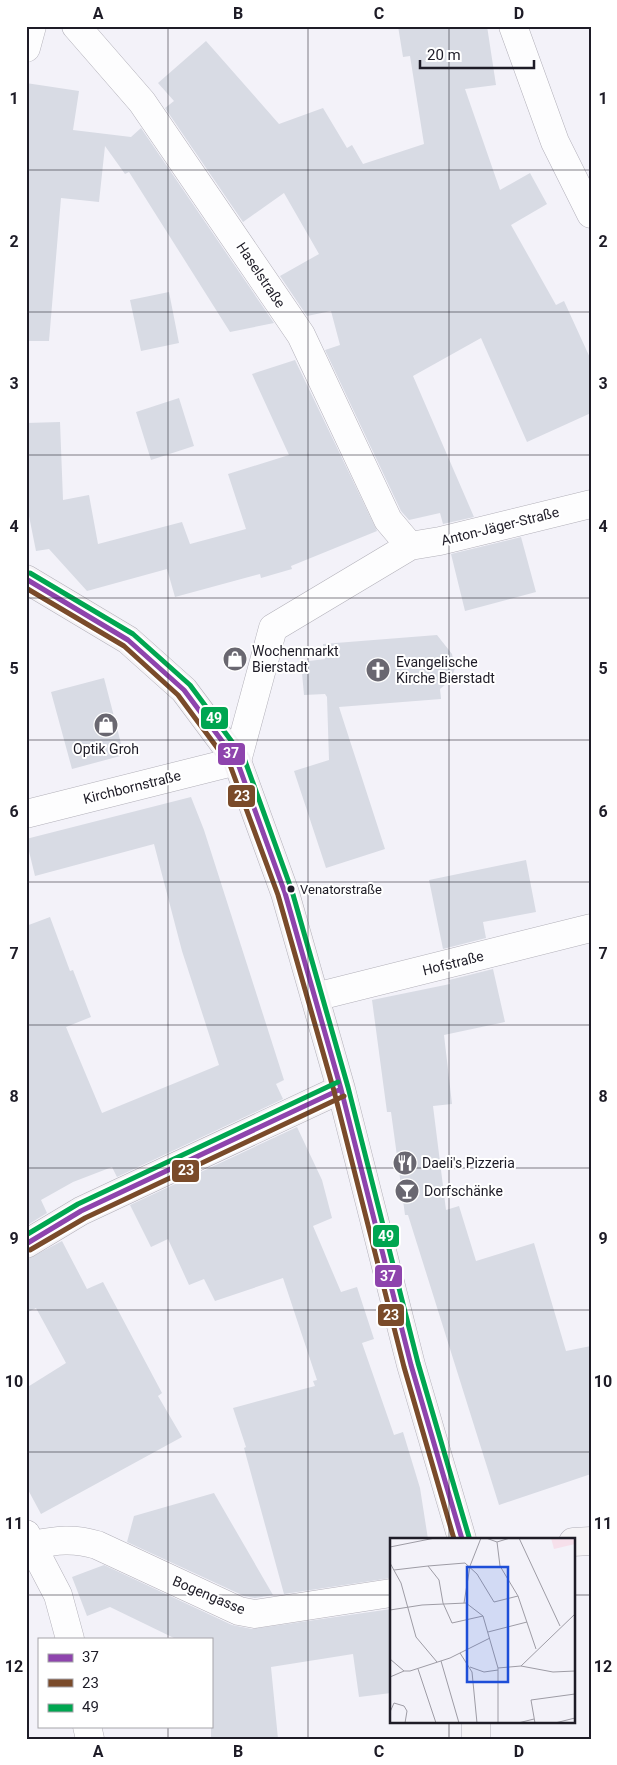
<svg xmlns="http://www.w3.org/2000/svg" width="617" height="1765" font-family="Roboto,sans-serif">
  <rect width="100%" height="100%" fill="#f3f2f9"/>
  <!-- building -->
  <path fill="#d8dbe4" d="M398 26H487L496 85 465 89 500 190 530 173 547 204 511 225 556 305 564 301 591 360V413L527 442 481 338 413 376 474 517 443 524 440 513 409 520 401 511 325 350 340 345 331 311 307 316 280 276 319 254 284 193 243 222 165 108 174 101 158 83 206 41 279 124 323 108 347 148 352 145 363 164 424 144 410 56 403 57Z
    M26 83 79 91 73 130 131 137 141 128 274 323 230 332 129 172 125 174 105 146 99 202 61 198 49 341H26Z
    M169 292 179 343 141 351 130 300Z
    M295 360 377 531 291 566 292 569 261 578 260 574 175 597 167 569 87 591 49 549 36 551 26 501V423L60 422 63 500 89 495 98 544 182 522 190 544 246 529 228 474 289 455 252 374Z
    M179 398 194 446 151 460 136 412Z
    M521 537 536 592 465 611 451 554Z
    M437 635 452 654 455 668 451 680 440 689 441 699 339 707 385 849 326 868 294 771 329 760 327 697 325 694 304 695 301 662 325 659 323 644Z
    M104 678 124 755 72 769 51 692Z
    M191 797 204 830 284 1080 276 1084 283 1099 117 1177 112 1167 73 1182 41 1200 47 1213 26 1226V926L50 917 70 971 73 970 91 1017 66 1027 102 1113 219 1065 182 951 154 844 35 876 26 839Z
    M526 860 536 912 483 922 486 938 443 949 429 880Z
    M493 969 505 1022 444 1035 452 1104 433 1106 446 1210 459 1206 476 1261 534 1243 566 1351 591 1346V1474L499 1505 408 1215H405L391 1112H387L372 1000 450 984 449 980Z
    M297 1127 322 1180 332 1218 313 1226 341 1292 357 1287 374 1339 362 1343 394 1435 403 1432 420 1488 428 1539H391V1578L284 1594 244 1448 246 1447 233 1408 315 1386 313 1381 317 1380 283 1278 215 1301 204 1279 189 1285 168 1239 151 1247 130 1205Z
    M62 1241 87 1289 103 1282 162 1393 158 1396 182 1437 41 1514 26 1486V1388L66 1363 36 1308 26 1313V1260Z
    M214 1493 273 1595 255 1598 244 1596 127 1542 134 1516Z
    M104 1565 232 1625 252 1629 391 1609V1693L359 1697 353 1654 271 1667 278 1739H211V1639H176L110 1607 87 1616 72 1577Z"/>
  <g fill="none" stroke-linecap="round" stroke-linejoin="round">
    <defs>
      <path id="street" d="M76 26 142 102 301 335 388 520 410 546
        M513 26 555 142 591 214
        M26 48 32 26
        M26 814 237 761 273 628 410 546 440 541 591 504
        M315 997 591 928
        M26 1534 58 1595 70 1639
        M34 1545C56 1540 74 1538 97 1545L239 1611 255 1614 391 1593
        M87 1726 90 1739"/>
      <path id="secondary" d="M26 579 128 640 184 690 237 761 285 893 341 1089 411 1365 462 1539
        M26 1244 81 1211 341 1089
        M573 1542 591 1541
        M476 1739V1721"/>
    </defs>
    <!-- street casing -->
    <use href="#street" stroke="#b2b0b9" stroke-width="29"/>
    <!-- secondary casing -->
    <use href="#secondary" stroke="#b2b0b9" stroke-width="29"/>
    <!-- street -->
    <use href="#street" stroke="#fdfdfe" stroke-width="28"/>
    <!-- secondary -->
    <use href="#secondary" stroke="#f5f3f6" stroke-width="28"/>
    <defs>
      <path id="bus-1" d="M26 579 128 640 184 690 237 761 285 893 341 1089 411 1365 462 1539
        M26 1244 81 1211 341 1089"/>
      <path id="bus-2" d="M26 588 124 646 178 695 230 765 278 895 334 1091 404 1367 454 1539
        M30 1250 85 1218 344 1096"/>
      <path id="bus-3" d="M30 573 133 634 190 685 244 758 292 891 348 1087 418 1363 469 1537
        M26 1235 78 1204 338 1082"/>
    </defs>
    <!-- bus-1 casing -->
    <use href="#bus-1" stroke="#fff" stroke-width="9"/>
    <!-- bus-2 casing -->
    <use href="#bus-2" stroke="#fff" stroke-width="9"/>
    <!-- bus-3 casing -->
    <use href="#bus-3" stroke="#fff" stroke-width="9"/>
    <!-- bus-1 -->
    <use href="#bus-1" stroke="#8e44ad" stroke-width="5"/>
    <!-- bus-2 -->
    <use href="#bus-2" stroke="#7a4b2a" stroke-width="5"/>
    <!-- bus-3 -->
    <use href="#bus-3" stroke="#00a651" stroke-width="5"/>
  </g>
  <!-- grid -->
  <path fill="none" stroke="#1e1c27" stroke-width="1" stroke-opacity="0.55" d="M168 26V1639M308 26V1739M449 26V1539M26 170H591M26 312H591M26 455H591M26 598H591M26 740H591M26 882H591M26 1025H591M26 1168H591M26 1310H591M26 1452H591M26 1595H391M573 1595H591M449 1721V1739M168 1726V1739"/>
  <!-- icons -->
  <defs>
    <symbol id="shop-disc" viewBox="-11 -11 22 22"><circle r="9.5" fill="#696770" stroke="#fff"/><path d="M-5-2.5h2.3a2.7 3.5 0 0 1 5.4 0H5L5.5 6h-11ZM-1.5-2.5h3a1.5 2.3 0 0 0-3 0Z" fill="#fff"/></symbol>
    <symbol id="church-disc" viewBox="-11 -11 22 22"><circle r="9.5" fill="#696770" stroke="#fff"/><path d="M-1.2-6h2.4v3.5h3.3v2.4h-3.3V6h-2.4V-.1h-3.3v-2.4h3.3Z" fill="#fff"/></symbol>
    <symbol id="restaurant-disc" viewBox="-11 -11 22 22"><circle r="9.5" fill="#696770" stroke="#fff"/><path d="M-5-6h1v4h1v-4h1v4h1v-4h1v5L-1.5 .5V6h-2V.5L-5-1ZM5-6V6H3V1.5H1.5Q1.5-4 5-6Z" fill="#fff"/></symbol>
    <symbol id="bar-disc" viewBox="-11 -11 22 22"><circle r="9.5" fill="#696770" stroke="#fff"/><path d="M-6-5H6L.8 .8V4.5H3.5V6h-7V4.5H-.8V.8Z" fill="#fff"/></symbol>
  </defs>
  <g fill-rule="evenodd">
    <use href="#shop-disc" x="221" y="645" width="28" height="28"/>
    <use href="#church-disc" x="364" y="656" width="28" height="28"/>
    <use href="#shop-disc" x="92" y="711" width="28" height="28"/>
    <use href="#restaurant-disc" x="391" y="1149" width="28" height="28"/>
    <use href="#bar-disc" x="393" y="1177" width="28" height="28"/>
  </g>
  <!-- markers -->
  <circle fill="#1e1c27" stroke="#fff" stroke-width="2" cx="291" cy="889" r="4.5"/>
  <g text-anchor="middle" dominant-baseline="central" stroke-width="4" stroke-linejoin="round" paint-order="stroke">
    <!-- bus labels -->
    <g font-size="13" fill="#1e1c27" stroke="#fff" text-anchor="start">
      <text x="300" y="889">Venatorstraße</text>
    </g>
    <!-- street labels -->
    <g font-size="14" fill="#1e1c27" stroke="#fff">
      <text transform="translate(261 275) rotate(56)">Haselstraße</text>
      <text transform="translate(500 526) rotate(-14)">Anton-Jäger-Straße</text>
      <text transform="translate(132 787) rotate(-14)">Kirchbornstraße</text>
      <text transform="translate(453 963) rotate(-14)">Hofstraße</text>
      <text transform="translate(209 1595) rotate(23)">Bogengasse</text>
    </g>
    <!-- poi labels -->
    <g font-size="14" fill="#1e1c27" stroke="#fff" text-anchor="start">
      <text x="252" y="651">Wochenmarkt<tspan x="252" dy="16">Bierstadt</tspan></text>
      <text x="396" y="662">Evangelische<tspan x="396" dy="16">Kirche Bierstadt</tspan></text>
      <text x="106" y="749" text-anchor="middle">Optik Groh</text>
      <text x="422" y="1163">Daeli's Pizzeria</text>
      <text x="424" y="1191">Dorfschänke</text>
    </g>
  </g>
  <!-- overview -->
  <g transform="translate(390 1538)">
    <rect width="185" height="185" fill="#f3f2f9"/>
    <path d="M161 0H185V6L164 11Z" fill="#f6e0eb"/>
    <path fill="none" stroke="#9e9ca5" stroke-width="1" d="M96 0 107 4 120 0M129 0 170 88M107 4 110 28 128 58 146 111M0 9 45 0M0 25 11 45 26 99 47 124M38 28 75 25 87 36 104 64 128 58M4 32 38 28 49 42 53 65 62 85 93 78M74 65 80 28 91 0M0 72 32 67 76 65 93 78 108 130 131 128 163 134 185 133M98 94 137 84M70 115 82 134 87 185M0 121 14 133H20L60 120 100 100M51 123 69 185M131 128 185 76M80 129 94 134 108 132M108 130V185M28 131 46 185M0 139 14 133M0 174 4 165 14 168 17 173 15 185M128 185 144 181M145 185 141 162 185 156M165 185 185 180"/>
    <path fill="#1d4ed8" fill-opacity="0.15" stroke="#1d4ed8" stroke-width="2.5" d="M77 29H118V144H77Z"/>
    <rect width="185" height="185" fill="none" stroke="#1e1c27" stroke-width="2.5"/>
  </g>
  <g stroke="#fff" stroke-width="2">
    <rect x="200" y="706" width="29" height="24" rx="5" fill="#00a651"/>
    <rect x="217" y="742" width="29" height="24" rx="5" fill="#8e44ad"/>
    <rect x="227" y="784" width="29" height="24" rx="5" fill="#7a4b2a"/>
    <rect x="171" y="1159" width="29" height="24" rx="5" fill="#7a4b2a"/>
    <rect x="372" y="1224" width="28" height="24" rx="5" fill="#00a651"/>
    <rect x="374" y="1264" width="29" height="24" rx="5" fill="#8e44ad"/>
    <rect x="377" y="1303" width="28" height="24" rx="5" fill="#7a4b2a"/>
  </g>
  <g font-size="14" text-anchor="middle" font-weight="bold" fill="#fff">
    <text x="214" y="723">49</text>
    <text x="231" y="758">37</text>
    <text x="242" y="801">23</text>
    <text x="186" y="1175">23</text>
    <text x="386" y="1241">49</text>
    <text x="388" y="1281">37</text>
    <text x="391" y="1320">23</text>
  </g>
  <!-- border -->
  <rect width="617" height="1765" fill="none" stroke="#ffffff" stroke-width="55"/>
  <!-- legend -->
  <rect x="38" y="1638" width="175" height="90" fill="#ffffff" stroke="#a5a4a9"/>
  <rect x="48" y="1654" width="25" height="8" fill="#8e44ad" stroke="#a5a4a9"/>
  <text x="82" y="1662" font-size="15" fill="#1e1c27">37</text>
  <rect x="48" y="1679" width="25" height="8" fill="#7a4b2a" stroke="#a5a4a9"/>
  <text x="82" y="1688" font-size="15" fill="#1e1c27">23</text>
  <rect x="48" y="1704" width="25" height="8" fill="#00a651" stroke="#a5a4a9"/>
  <text x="82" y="1712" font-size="15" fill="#1e1c27">49</text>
  <!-- scale -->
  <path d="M420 60v8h114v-8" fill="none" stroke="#1e1c27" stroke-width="2.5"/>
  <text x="427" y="60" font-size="15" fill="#1e1c27" stroke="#ffffff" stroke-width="4" paint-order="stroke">20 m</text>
  <rect x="28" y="28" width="562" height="1710" fill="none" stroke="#1e1c27" stroke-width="2"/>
  <g font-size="16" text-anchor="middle" font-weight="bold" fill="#1e1c27">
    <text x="98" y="19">A</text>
    <text x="238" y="19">B</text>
    <text x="379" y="19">C</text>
    <text x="519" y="19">D</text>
    <text x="14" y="104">1</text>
    <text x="603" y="104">1</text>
    <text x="14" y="247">2</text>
    <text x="603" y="247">2</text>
    <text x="14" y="389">3</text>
    <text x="603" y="389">3</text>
    <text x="14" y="532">4</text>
    <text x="603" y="532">4</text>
    <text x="14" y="674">5</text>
    <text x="603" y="674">5</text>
    <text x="14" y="817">6</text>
    <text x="603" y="817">6</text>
    <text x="14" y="959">7</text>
    <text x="603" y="959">7</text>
    <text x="14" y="1102">8</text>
    <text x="603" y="1102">8</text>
    <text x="14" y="1244">9</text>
    <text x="603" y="1244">9</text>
    <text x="14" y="1387">10</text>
    <text x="603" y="1387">10</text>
    <text x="14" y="1529">11</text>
    <text x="603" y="1529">11</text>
    <text x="14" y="1672">12</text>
    <text x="603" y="1672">12</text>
    <text x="98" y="1757">A</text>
    <text x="238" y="1757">B</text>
    <text x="379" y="1757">C</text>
    <text x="519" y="1757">D</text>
  </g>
</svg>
